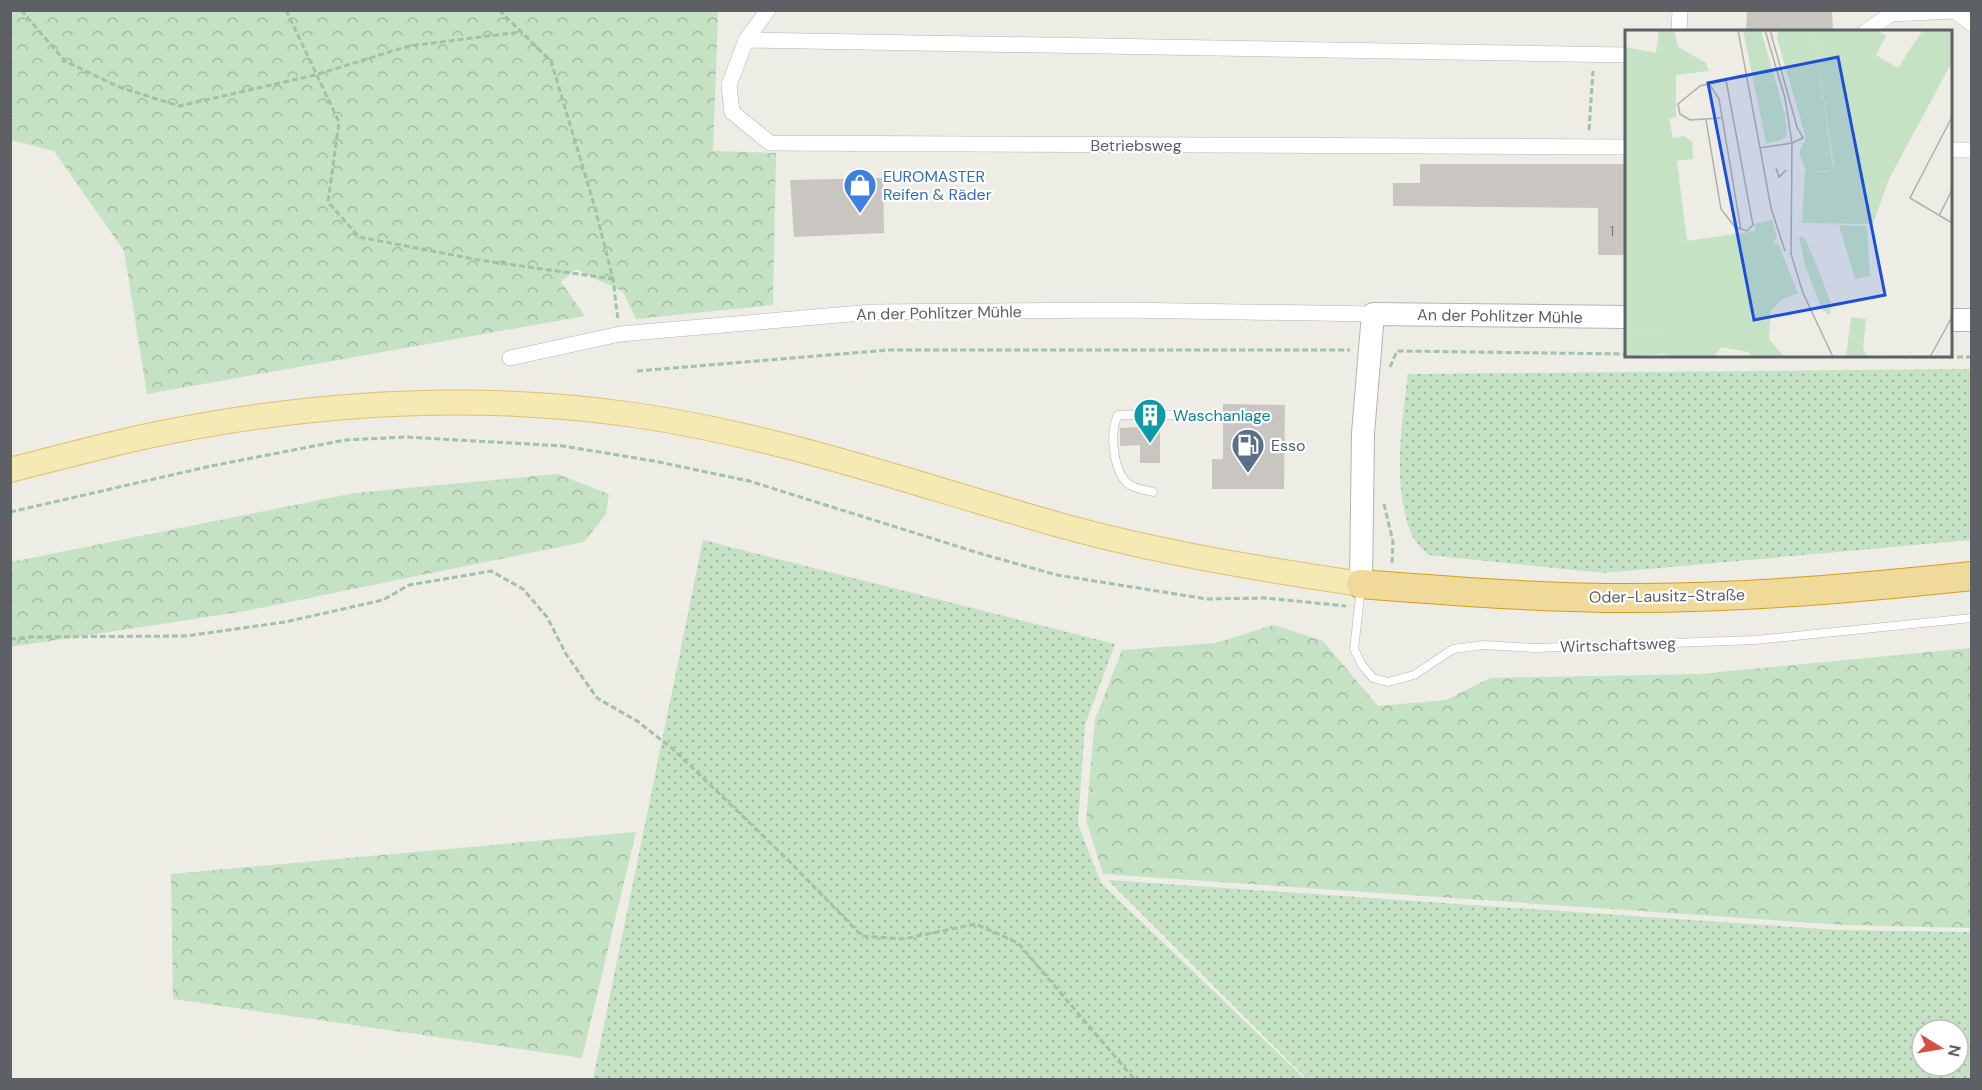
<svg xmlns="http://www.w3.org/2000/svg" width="1982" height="1090" font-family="'DM Sans',sans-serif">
  <defs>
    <pattern id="grass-dots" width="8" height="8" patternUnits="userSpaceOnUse" patternTransform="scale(1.5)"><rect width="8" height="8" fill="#c5e2c5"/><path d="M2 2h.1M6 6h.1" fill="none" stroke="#a3bba4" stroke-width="1.8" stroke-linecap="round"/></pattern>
    <pattern id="forest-crowns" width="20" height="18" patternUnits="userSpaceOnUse" patternTransform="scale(1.5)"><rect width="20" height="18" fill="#c5e2c5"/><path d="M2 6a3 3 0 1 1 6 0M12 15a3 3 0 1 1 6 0" fill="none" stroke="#a3bba4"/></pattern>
  </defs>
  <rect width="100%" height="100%" fill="#edece5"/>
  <!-- grass -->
  <path fill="url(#grass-dots)" fill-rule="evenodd" d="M1971 369V540L1604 573 1428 555C1422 548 1414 541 1411 533 1392 487 1402 422 1408 374Z
    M703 540 1115 644 1085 725 1078 824 1101 883 1305 1079H593Z
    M1108 880 1838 930 1971 932V1079H1307ZM1922 1030H1958V1066H1922Z"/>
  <!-- forest -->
  <path fill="url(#forest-crowns)" d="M11 10 718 11 713 151 776 153 773 305 636 319 623 292 576 269 561 282 585 316 147 394 124 251 54 151 11 140Z
    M557 474 609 494 606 514 584 542 246 611 11 647V562L354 493Z
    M1274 625 1323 641 1378 706 1446 700 1490 678 1700 674 1971 648V928L1845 925 1103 874 1086 820 1095 720 1122 650 1216 643Z
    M636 832 582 1058 173 999 171 874Z"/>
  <!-- building -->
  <path fill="#c9c6c2" d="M1747 10H1832L1833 32H1746Z
    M1420 164H1626V255H1598V208L1393 206V183H1420Z
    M883 178 884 233 794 237 790 180Z
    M1223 404 1285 405 1284 489H1212V459H1223Z
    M1140 425H1160V463H1140V445L1120 446V428L1140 427Z"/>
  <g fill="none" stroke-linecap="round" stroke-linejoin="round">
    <defs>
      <path id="lane" d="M1153 492C1146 490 1136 489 1130 485 1113 474 1109 432 1118 415H1189
        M1361 588 1354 649 1362 665 1373 678 1388 682 1414 675 1453 649 1484 645 1535 648 1755 640 1972 618"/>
      <path id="street" d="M768 10 746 40 729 85 732 112 770 143 1626 147
        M1679 32 1680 10
        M1865 32 1891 14 1955 11 1972 24
        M746 40 1626 55
        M1950 150H1972
        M510 358 620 334 873 312 1123 310 1373 314"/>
      <path id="secondary" d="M1950 320H1972
        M1361 584 1363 433 1373 314 1626 317"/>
      <path id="primary" d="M10 470C53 459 95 448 138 438 301 403 469 391 634 415 780 436 921 486 1063 526 1161 553 1261 569 1361 584"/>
      <path id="highway" d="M1361 584C1451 591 1540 598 1630 598 1745 598 1858 588 1972 576"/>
    </defs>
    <!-- lane casing -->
    <use href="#lane" stroke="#b2b5b8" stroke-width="9"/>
    <!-- street casing -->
    <use href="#street" stroke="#b2b5b8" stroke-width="16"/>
    <!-- secondary casing -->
    <use href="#secondary" stroke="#b1b4b8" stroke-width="24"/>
    <!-- primary casing -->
    <use href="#primary" stroke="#e0bf6c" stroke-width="26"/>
    <!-- highway casing -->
    <use href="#highway" stroke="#d79c1c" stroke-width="30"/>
    <!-- path -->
    <path stroke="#9fc2a9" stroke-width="3" stroke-dasharray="6 3" stroke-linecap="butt" d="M21 10 65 61 119 87 179 106 315 75 409 46 520 32
      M286 10 339 122 328 202 359 237 479 260 613 279
      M499 10 551 61 595 208 613 279 618 320
      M1589 130 1593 71
      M1777 356 1972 357
      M1390 367 1397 351 1626 354
      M637 371 888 350H1350
      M1384 504 1393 542 1392 565
      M10 512 211 466 345 440 406 437 563 446 654 461 749 481 982 554 1057 575 1207 599 1265 598 1346 606
      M10 639 31 637 186 636 285 622 383 600 409 585 491 571 523 589 547 617 566 654 597 698 637 721 673 749 788 860 862 936 903 939 976 924 1018 943 1135 1080"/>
    <!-- lane -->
    <use href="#lane" stroke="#fff" stroke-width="8"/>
    <!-- street -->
    <use href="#street" stroke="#fff" stroke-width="15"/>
    <!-- secondary -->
    <use href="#secondary" stroke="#fff" stroke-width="22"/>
    <!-- primary -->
    <use href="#primary" stroke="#f5eab3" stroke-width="24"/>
    <!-- highway -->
    <use href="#highway" stroke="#f0da9a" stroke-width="28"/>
  </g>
  <!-- icons -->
  <defs>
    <symbol id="shop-pin" viewBox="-11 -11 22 30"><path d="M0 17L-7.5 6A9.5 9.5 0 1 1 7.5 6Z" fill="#3f7fe0" stroke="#fff"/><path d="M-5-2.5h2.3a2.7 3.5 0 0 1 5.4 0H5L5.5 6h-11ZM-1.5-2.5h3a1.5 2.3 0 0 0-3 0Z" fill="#fff"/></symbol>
    <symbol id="building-pin" viewBox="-11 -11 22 30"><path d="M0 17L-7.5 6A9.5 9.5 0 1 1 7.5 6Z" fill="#0f9aa8" stroke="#fff"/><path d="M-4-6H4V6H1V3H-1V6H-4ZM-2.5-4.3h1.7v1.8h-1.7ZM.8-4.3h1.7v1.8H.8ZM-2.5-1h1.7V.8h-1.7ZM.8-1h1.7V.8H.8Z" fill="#fff"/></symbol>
    <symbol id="fuel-pin" viewBox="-11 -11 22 30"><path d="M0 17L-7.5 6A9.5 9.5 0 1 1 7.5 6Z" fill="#5c6f8a" stroke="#fff"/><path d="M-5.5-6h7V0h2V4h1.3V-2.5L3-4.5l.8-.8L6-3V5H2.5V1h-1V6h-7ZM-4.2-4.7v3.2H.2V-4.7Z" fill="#fff"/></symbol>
  </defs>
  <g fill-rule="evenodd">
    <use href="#shop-pin" x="841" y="166" width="38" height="52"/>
    <use href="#building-pin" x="1131" y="396" width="38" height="52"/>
    <use href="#fuel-pin" x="1229" y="426" width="38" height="52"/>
  </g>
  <g text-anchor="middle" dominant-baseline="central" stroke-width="4.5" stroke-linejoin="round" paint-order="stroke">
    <!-- number labels -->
    <g font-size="14" fill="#787a7c">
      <text x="1612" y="231">1</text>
    </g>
    <!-- street labels -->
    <g font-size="16" fill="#5d6064" stroke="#fff">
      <text x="1136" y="145">Betriebsweg</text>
      <text transform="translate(939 313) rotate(-1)">An der Pohlitzer Mühle</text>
      <text transform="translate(1500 316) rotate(1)">An der Pohlitzer Mühle</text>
      <text transform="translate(1667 596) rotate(-1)">Oder-Lausitz-Straße</text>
      <text transform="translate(1618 645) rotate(-2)">Wirtschaftsweg</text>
    </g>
    <!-- shop labels -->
    <g font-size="16" fill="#366cbe" stroke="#fff" text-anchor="start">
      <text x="883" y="176">EUROMASTER<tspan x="883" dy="18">Reifen &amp; Räder</tspan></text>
    </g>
    <!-- culture labels -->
    <g font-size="16" fill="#0d838f" stroke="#fff" text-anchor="start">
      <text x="1173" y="415">Waschanlage</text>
    </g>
    <!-- service labels -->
    <g font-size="16" fill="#4e5e75" stroke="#fff" text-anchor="start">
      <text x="1271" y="445">Esso</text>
    </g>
  </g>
  <!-- overview -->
  <g transform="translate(1625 30)">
    <rect width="327" height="327" fill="#edece5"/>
    <path d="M118 0H136L160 85 162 106 156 110 141 113ZM189 0H252L261 6 251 25 273 38 298 0H327V32L264 149 248 194 177 193 180 141 202 142 209 137ZM0 301 38 305 43 315 41 324 0 327Z" fill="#c5e2c5"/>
    <path d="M34 0H49L53 17 81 33 84 41 51 45V87L44 89 48 108 59 106 67 111 68 129 52 131 62 211 130 201 129 194 147 190 152 207 148 215 153 213 173 263 156 270 146 280 144 309 159 327H127L123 322 96 317 89 327H40L43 315 38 305 0 301V17L31 23ZM154 0H189L208 138 202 141H181L174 123 181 108 152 8ZM214 195 242 196 245 246 230 249ZM174 206 180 208 196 246 206 274 205 285 198 281 180 236ZM226 287 241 289 238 318 242 327H221Z" fill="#c5e2c5"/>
    <path fill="none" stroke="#afb0ad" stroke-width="1.5" d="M113 0 135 118 167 113 166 224 178 263 208 327M140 0 160 68 167 113M145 0 172 97 178 108 167 113M85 55 94 69 116 200M327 87 285 168 327 193M81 90 96 179 110 197 122 201 128 195 101 50 75 56 53 74 55 84 65 90 96 88M135 118 146 178 160 221M151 138 154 147 161 140M314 186 327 160M305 327 327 287"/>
    <path fill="#1d4ed8" fill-opacity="0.15" stroke="#1d4ed8" stroke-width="3" d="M213 27 260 265 129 290 83 53Z"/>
    <rect width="327" height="327" fill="none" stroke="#5d6064" stroke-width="3"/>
  </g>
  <!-- border -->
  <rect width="1982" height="1090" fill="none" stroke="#5d6064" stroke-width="24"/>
  <!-- north arrow -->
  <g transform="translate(1940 1048) rotate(101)"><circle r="28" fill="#ffffff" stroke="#bebfc1" stroke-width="1.5"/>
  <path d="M0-4.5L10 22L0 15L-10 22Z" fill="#d44f45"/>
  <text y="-9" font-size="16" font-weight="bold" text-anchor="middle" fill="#5d6064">N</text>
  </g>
</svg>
